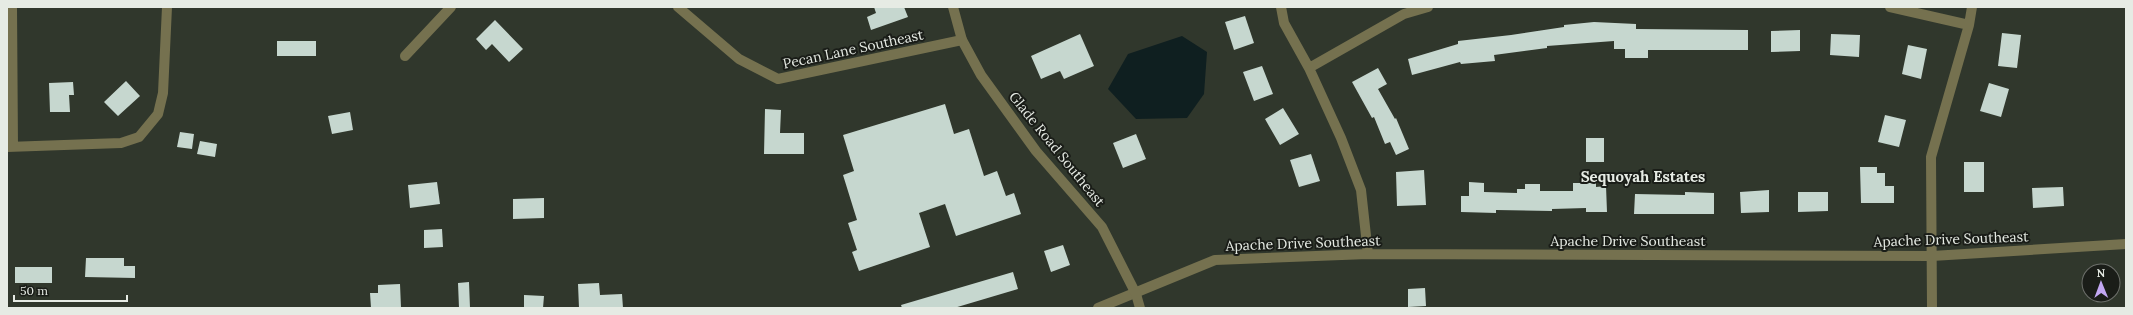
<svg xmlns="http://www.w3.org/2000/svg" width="2133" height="315" font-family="Lora,serif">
  <rect width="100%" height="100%" fill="#30372c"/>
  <!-- water -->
  <path fill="#0f1f20" d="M1182 36 1207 52 1204 94 1187 118 1136 119 1108 89 1128 54Z"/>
  <!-- building -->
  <path fill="#c6d7cf" d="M874 7H904L908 17 871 30 867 17 876 13Z
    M1245 16 1254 43 1234 50 1225 22Z
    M495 20 523 49 509 62 492 44 486 50 476 39Z
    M1594 22 1636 24V29L1748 30V50H1648V58H1625V49H1614V41L1547 46V48L1494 55 1495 61 1461 64 1460 62 1412 75 1408 59 1458 44V41L1511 35 1564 27V25Z
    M1800 30V51L1771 52V31Z
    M2002 33 2021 35 2017 68 1998 66Z
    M1080 34 1094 66 1064 79 1060 71 1041 79 1031 56Z
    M1831 34 1860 35 1859 57 1830 55Z
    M277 41H316V56H277Z
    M1908 45 1927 49 1921 79 1902 74Z
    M1262 66 1273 94 1254 101 1243 72Z
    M1378 68 1387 84 1378 89 1395 119 1396 118 1409 149 1396 155 1390 142 1385 144 1374 117 1372 118 1352 82Z
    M126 81 140 96 118 116 104 102Z
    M73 82 74 95H69L70 112H50L49 83Z
    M1989 83 2009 89 2001 117 1980 111Z
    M945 104 954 134 969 129 984 176 997 171 1006 196 1014 193 1021 214 956 236 945 204 919 213 930 247 859 271 852 252 857 250 848 223 857 220 843 175 854 171 843 135Z
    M1283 108 1299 134 1280 145 1265 119Z
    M765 109 781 110 780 133H804V154H764Z
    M350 112 353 130 332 134 328 116Z
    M1885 115 1906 120 1899 147 1878 142Z
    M180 132 194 134 192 149 177 147Z
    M1136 134 1146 159 1123 168 1113 143Z
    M1586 138H1604V162H1586Z
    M200 141 217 144 215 157 197 154Z
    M1311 154 1320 181 1299 187 1290 160Z
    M1964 162H1984V192H1964Z
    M1860 167H1877V173H1885V186H1894V203H1861Z
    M1424 170 1426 205 1397 206 1396 172Z
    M437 182 440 204 410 208 408 185Z
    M1469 182 1484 183V192L1517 193V189H1525V184H1540V191H1573V183H1596V187L1606 186 1607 212H1586V208L1552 209V211L1496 210V213L1461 212V196H1469Z
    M2063 187 2064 206 2033 208 2032 188Z
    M1769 190V212L1741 213 1740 192Z
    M1685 192 1714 193V214H1634L1635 194 1685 195Z
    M1798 192H1828V211L1798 212Z
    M544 198V218L513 219V199Z
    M442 229 443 247 424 248V230Z
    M1063 245 1070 265 1051 272 1044 251Z
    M86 258H124V266H135V278L85 277Z
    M15 267H52V283H15Z
    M1013 272 1018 289 954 308H902L901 305Z
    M469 282 470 308H459L458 283Z
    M599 283 600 295 622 294 623 308H579L578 284Z
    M400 284 401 308H371L370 293H378V285Z
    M1425 288 1426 306 1408 307V289Z
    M524 295 544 296 543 308H524Z"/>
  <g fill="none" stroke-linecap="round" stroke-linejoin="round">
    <!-- minor -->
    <path stroke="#75714f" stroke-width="10" d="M12 7 13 147
      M678 7 739 59 778 79 962 40
      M1281 7 1284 23 1309 68
      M1890 7 1969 25
      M405 56 451 7
      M7 147 121 143 139 137 158 114 163 93 167 7
      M1368 254 1361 190 1341 138 1309 68 1404 14 1428 7
      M1098 308 1215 260 1368 254 1932 256 2126 244
      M1932 308 1931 157 1969 25 1972 7"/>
    <!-- tertiary -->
    <path stroke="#75714f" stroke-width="10" d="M953 7 962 40 981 75 1036 151 1102 227 1136 294 1140 308"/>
  </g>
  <g text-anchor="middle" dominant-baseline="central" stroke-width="4" stroke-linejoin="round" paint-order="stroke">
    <!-- street labels -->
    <g font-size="14" fill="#e6ebe4" stroke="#1a1d18">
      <text transform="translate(853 49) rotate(-12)">Pecan Lane Southeast</text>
      <text transform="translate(1057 149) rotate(51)">Glade Road Southeast</text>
      <text transform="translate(1951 239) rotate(-2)">Apache Drive Southeast</text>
      <text x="1628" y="241">Apache Drive Southeast</text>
      <text transform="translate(1303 243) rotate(-2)">Apache Drive Southeast</text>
    </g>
    <!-- neighbourhood labels -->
    <g font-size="15" font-weight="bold" fill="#e6ebe4" stroke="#1a1d18">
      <text x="1643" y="176">Sequoyah Estates</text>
    </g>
  </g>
  <!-- border -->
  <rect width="2133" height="315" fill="none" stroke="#e6ebe4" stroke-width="16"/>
  <!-- north arrow -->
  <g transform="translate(2101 283) rotate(359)"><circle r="19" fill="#1a1d18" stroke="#6c6f6a"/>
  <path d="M0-3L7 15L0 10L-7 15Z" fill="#c2a7f2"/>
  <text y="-6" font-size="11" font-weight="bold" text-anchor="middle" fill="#e6ebe4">N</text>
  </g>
  <!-- scale -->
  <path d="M14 295v6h113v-6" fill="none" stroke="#e6ebe4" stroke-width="2"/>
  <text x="20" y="295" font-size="12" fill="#e6ebe4" stroke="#1a1d18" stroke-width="3" paint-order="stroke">50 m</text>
</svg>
